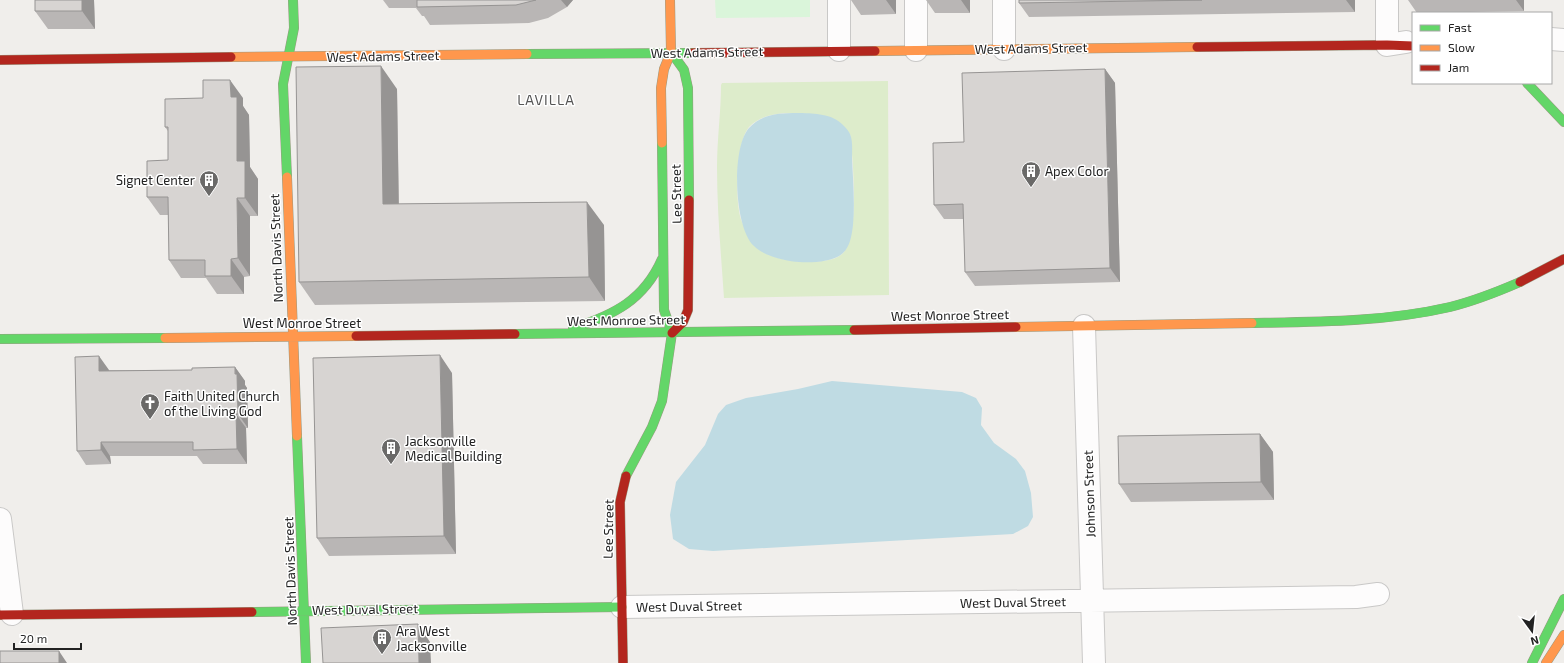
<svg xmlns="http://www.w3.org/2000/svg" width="1564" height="663" font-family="'Exo 2',sans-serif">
  <rect width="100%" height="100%" fill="#f0eeeb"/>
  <!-- grass -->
  <path fill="#ddeccb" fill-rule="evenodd" d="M888 81 889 295 724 298C721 254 717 211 717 167 717 139 721 112 721 85L722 83ZM803 113 850 134C853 158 860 235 843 253 835 262 818 261 806 262 796 262 770 258 763 251 757 246 745 229 742 222 734 204 736 142 749 127 764 112 784 113 803 113Z"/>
  <!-- park -->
  <path fill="#daf5da" d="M715 0H810V17L716 18Z"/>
  <!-- water -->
  <path fill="#bfdbe3" d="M803 113C818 114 834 114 845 127 847 129 849 132 850 134 853 141 852 151 852 158 853 180 855 203 853 225 852 234 850 247 843 253 834 262 811 263 799 262 785 261 764 256 754 246 734 228 731 148 749 128 763 112 784 113 803 113Z
    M832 381 962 392 976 398 982 408 981 425 994 443 1016 459 1025 471 1031 493 1033 517 1028 526 1013 534 713 551 689 549 673 539 670 515 676 482 705 445 718 414 726 405 746 398 798 389Z"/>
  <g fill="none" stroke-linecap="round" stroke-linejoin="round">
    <defs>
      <path id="street" d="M839 0V50
        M916 0V50
        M1004 0V49
        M1387 0V45L1406 42
        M1551 39 1564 40
        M1084 326 1094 663
        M0 519 12 614
        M622 607 1356 597 1378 594"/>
      <path id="fast" d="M671 52 684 70 688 88 689 200
        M527 54 692 53
        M1527 83 1564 122
        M287 177 283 84 294 28 293 0
        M1252 323C1318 322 1385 322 1450 307 1474 301 1497 292 1520 282
        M573 328C614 315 644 300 662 259
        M515 334 854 330
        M0 339 165 338
        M297 436 306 663
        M626 476 652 427 662 401 672 333 664 310 662 143
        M252 612 622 607
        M1532 663 1564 599"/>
      <path id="slow" d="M875 51 1197 47
        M231 57 527 54
        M662 143 661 88 664 69 671 52 670 0
        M287 177 297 436
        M1016 327 1252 323
        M165 338 356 336
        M1546 663 1564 635"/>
      <path id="jam" d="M1387 45 1413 46
        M1197 47 1387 45
        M692 53 875 51
        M0 60 231 57
        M1520 282 1564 259
        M854 330 1016 327
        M672 333 683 322 688 310 689 200
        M356 336 515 334
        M0 615 252 612
        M623 663 620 502 626 476"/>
    </defs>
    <!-- street casing -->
    <use href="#street" stroke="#c9c8c7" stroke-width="24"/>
    <!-- fast casing -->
    <use href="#fast" stroke="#999a82" stroke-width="10"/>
    <!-- slow casing -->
    <use href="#slow" stroke="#999a82" stroke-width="10"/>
    <!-- jam casing -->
    <use href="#jam" stroke="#999a82" stroke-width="10"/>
    <!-- street -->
    <use href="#street" stroke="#fdfcfc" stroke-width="22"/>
    <!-- fast -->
    <use href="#fast" stroke="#63d668" stroke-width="9"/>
    <!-- slow -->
    <use href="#slow" stroke="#ff974d" stroke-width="9"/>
    <!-- jam -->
    <use href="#jam" stroke="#b3261e" stroke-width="9"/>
  </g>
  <!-- wall -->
  <path fill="#b9b6b5" d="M94 0 95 29H48L35 11Z
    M383 0H573L567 7 548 18 529 23 430 25 424 16H422L416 8H389Z
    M851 0H896V14L861 15Z
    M926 0H970V13H935Z
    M1019 0H1355V12L1029 17 1019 3Z
    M1408 0H1524V11L1417 13Z
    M1105 69 1115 83 1120 282 975 286 965 272 964 219H944L934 205 964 142Z
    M397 89 399 204 604 225 605 301 315 305 299 282Z
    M243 98V106L249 115 250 167 258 179V216H250V276L244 277V294H217L206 278H181L169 260 168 215H160L147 197 168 160V131L165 127Z
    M235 367 245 381V385L247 388 248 428H246L247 464H203L197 456H110L111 464 86 465 77 451 109 370H192Z
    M452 373 456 554 329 556 317 538Z
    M1260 434 1273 452 1274 500 1131 502 1119 484Z"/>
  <!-- shaded-wall -->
  <path fill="#969493" d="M82 0H94L95 29 82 11Z
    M561 0H573L567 7Z
    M886 0H896V14Z
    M961 0H970V13Z
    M1346 0H1355V12Z
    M1516 0H1524V11Z
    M381 66 397 89 399 228 383 204Z
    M1105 69 1115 83 1120 282 1110 268Z
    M230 80 243 98V106L249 115 250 167 258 179V216L245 198 237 161 231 97Z
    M237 198 250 216V276L238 258Z
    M587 202 604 225 605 301 589 277Z
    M231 259 244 277V294L231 276Z
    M440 355 452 373 456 554 444 536Z
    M99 356 109 370V385L99 371Z
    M235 367 245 381V385L247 388 248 428 238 414Z
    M236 414 246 428 247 464 237 449Z
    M1260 434 1273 452 1274 500 1261 482Z
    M101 442 110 456 111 464 101 450Z
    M418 624 430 642 431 663H419Z
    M59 651 67 663H59Z"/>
  <!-- building -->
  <path fill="#d7d4d2" stroke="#969493" d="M35 0H82V11H35Z
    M417 0H536L516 5 417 7Z
    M1019 0H1202L1019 3Z
    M381 66 383 204 587 202 589 277 299 282 296 67Z
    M1105 69 1110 268 965 272 963 204 934 205 933 143 964 142 962 73Z
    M203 80H230L231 97H237V161H245V198H237L238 258 231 259V276H205V260H169L168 197H147V161L168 160V127H165V99L203 98Z
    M440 355 444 536 317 538 313 358Z
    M99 356V371L192 370V368L235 367V374H237L238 414H236L237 449 193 450V442H101V450L77 451 75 357Z
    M1260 434 1261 482 1119 484 1118 436Z
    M418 624 419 663H323L321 628Z
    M0 651H59V663H0Z"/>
  <!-- icons -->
  <defs>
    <symbol id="building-pin" viewBox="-11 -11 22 30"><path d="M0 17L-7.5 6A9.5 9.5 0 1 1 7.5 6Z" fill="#6a6968" stroke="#fff"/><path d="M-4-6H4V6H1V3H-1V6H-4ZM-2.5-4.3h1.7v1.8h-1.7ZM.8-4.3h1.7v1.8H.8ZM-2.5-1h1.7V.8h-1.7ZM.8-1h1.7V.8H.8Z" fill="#fff"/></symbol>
    <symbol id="church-pin" viewBox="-11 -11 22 30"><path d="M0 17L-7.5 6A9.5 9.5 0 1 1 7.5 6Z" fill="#6a6968" stroke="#fff"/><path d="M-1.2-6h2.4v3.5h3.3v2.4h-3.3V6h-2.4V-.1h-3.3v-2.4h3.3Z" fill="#fff"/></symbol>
  </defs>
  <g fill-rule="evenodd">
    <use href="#building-pin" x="1020" y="160" width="22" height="30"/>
    <use href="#building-pin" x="198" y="169" width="22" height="30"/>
    <use href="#church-pin" x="139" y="392" width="22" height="30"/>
    <use href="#building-pin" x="380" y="437" width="22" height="30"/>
    <use href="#building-pin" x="371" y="627" width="22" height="30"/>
  </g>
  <g text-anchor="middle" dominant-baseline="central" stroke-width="3" stroke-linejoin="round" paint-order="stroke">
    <!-- street labels -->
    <g font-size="13" fill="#222" stroke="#fff">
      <text transform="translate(1031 48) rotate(-1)">West Adams Street</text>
      <text transform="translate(707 52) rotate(-1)">West Adams Street</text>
      <text transform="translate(383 56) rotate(-1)">West Adams Street</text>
      <text transform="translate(676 194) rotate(-91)">Lee Street</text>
      <text transform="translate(276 248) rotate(-92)">North Davis Street</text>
      <text transform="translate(950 315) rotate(-1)">West Monroe Street</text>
      <text transform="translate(626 320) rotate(-1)">West Monroe Street</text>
      <text x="302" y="323">West Monroe Street</text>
      <text transform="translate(1089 494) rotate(-92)">Johnson Street</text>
      <text transform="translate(608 529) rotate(-89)">Lee Street</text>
      <text transform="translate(290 571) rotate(-92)">North Davis Street</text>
      <text transform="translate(1013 602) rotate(-1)">West Duval Street</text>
      <text transform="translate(689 606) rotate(-1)">West Duval Street</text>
      <text transform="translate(365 609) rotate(-1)">West Duval Street</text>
    </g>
    <!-- poi labels -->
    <g font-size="13" fill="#222" stroke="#fff" text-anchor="start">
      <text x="1045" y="171">Apex Color</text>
      <text x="195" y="180" text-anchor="end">Signet Center</text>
      <text x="164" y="396">Faith United Church<tspan x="164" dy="15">of the Living God</tspan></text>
      <text x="405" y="441">Jacksonville<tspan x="405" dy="15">Medical Building</tspan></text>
      <text x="396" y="631">Ara West<tspan x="396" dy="15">Jacksonville</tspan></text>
    </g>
    <!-- neighbourhood labels -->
    <g font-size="14" letter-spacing="1" fill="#555" stroke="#fff">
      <text x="546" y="99">LAVILLA</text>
    </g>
  </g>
  <!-- legend -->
  <rect x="1412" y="12" width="140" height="72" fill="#ffffff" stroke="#a7a7a7"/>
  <rect x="1420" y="25" width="20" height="6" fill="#63d668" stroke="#a7a7a7"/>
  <text x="1448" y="32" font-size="12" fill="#222222">Fast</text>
  <rect x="1420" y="45" width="20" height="6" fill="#ff974d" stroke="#a7a7a7"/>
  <text x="1448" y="52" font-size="12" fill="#222222">Slow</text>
  <rect x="1420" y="65" width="20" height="6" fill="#b3261e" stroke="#a7a7a7"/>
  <text x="1448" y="72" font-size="12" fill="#222222">Jam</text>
  <!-- north arrow -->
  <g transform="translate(1532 631) rotate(165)" stroke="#ffffff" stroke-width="3" paint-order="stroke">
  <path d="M0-3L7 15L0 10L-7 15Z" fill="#222222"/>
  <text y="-6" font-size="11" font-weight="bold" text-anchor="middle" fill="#222222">N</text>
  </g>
  <!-- scale -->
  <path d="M14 643v6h67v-6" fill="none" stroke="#222222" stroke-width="2"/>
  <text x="20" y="643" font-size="12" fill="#222222" stroke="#ffffff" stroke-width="3" paint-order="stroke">20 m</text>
</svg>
